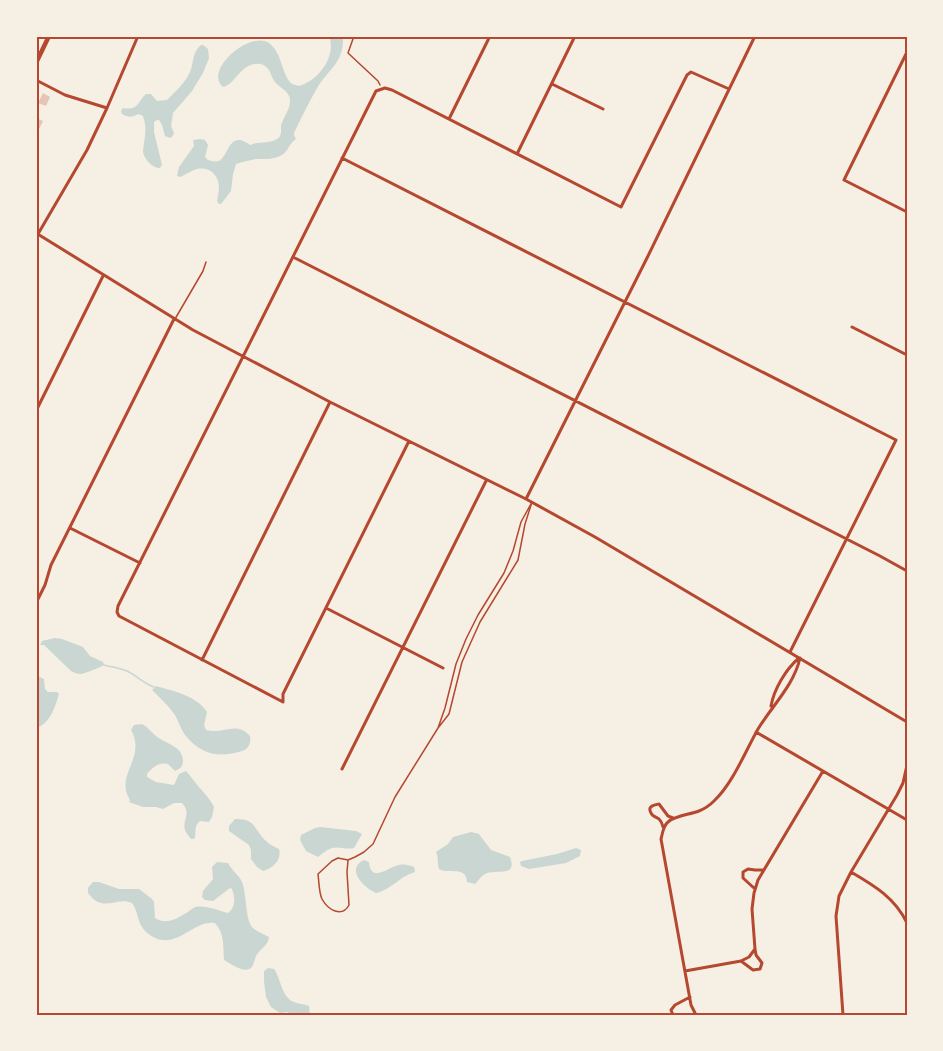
<svg xmlns="http://www.w3.org/2000/svg" width="943" height="1051" font-family="Quicksand,sans-serif">
  <rect width="100%" height="100%" fill="#f6efe4"/>
  <!-- water -->
  <path fill="#c9d6d2" d="M329 36H343C344 65 328 68 316 90 308 104 301 118 294 133V135L296 139C289 143 288 153 280 156 272 160 263 159 256 159 250 160 242 162 236 164L233 174 231 191 221 204H219L217 201C218 196 219 191 219 186 218 173 207 165 194 170 189 172 185 175 180 177L177 176 179 167 194 146 193 140 200 139 205 140 208 145 205 157 208 160C211 161 216 162 219 161 229 156 229 129 250 145 258 141 270 144 277 139 282 136 281 131 281 126 283 117 291 109 290 99 289 91 280 88 275 82 272 78 271 74 269 70 266 66 261 63 257 64 240 64 236 84 223 87 203 71 250 30 269 43 281 52 281 69 289 81L292 84 299 86C318 81 337 56 329 36Z
    M201 45H203L208 49 209 58 203 73 192 91 173 113 171 126 174 133 172 137 170 138 165 136 162 125 159 120H157L154 122V132L162 165 160 168C152 168 145 160 143 152 144 138 148 130 143 116L139 114C132 117 129 118 122 114L121 111 123 108C139 111 137 102 146 94H151L157 101 167 100C175 92 185 83 190 72 194 63 192 52 201 45Z
    M55 638 62 639 83 647 90 656 103 662 104 665C101 667 84 674 80 674 77 674 74 672 71 671L44 645H40L42 641Z
    M36 675 44 679 45 689 48 692H57L59 694C55 707 51 722 37 728Z
    M156 686C174 691 197 696 207 712L204 725 206 730C220 734 232 725 242 730 245 731 248 734 250 736 251 743 249 749 242 751 220 758 201 755 186 736 181 730 179 722 175 715 169 706 160 698 152 690Z
    M142 724C148 727 151 732 156 736 166 744 182 746 183 760 183 767 181 768 175 771L168 764C159 762 153 767 147 774V777L156 782 174 785 179 774 186 771C191 776 194 782 199 787 205 794 210 799 214 807L212 817 209 822 200 821C194 826 196 831 195 838L193 839H191C190 838 185 831 185 830 182 819 192 814 182 803H174L163 809 156 807H143L129 802 130 800C114 775 147 758 131 730L134 725Z
    M235 819C256 818 254 830 266 841 270 845 275 847 279 849 282 860 273 868 263 871L257 867 251 859V850L249 845 229 831V826Z
    M320 827 356 831 362 834 354 848C346 850 339 846 332 848 326 850 322 854 318 857L306 851 300 840 301 835 315 828Z
    M471 832 479 834 491 850 510 857C518 879 495 868 485 874 481 876 478 881 475 884L467 882C466 865 449 875 439 869 437 863 439 858 436 852L448 844 453 837Z
    M576 848 581 850 580 856 566 863 529 869 521 866 520 862 522 861 557 854Z
    M364 860 369 862C371 884 388 867 399 865 404 864 409 865 414 867L415 872C400 876 391 890 376 893 364 888 345 869 364 860Z
    M217 862 228 863C232 871 239 875 242 882 247 895 245 921 253 928 257 932 264 934 269 937 268 945 263 947 258 953 255 956 254 964 252 967 245 975 230 963 224 960 223 947 225 934 215 923 192 919 174 956 146 932 136 922 139 912 132 903 116 896 103 914 88 893V888L93 882H99L119 889H139L152 899 154 902 155 918C169 927 183 915 195 907 207 905 216 910 228 913 236 907 235 897 232 889L230 888 213 901 205 900 202 897 203 891 213 879 212 867Z
    M268 968 274 969C281 978 281 997 294 1002 298 1004 304 1004 309 1006L310 1015H293L287 1012 280 1013 271 1007 266 997 264 981V971Z"/>
  <g fill="none" stroke-linecap="round" stroke-linejoin="round">
    <!-- stream -->
    <path stroke="#c9d6d2" stroke-width="1.5" d="M104 665C112 667 121 668 129 672 138 677 145 684 154 687"/>
  </g>
  <!-- building -->
  <path fill="#e6c5b7" d="M43 93 50 97 46 106 38 103Z
    M36 118 43 121 36 135Z"/>
  <g fill="none" stroke-linecap="round" stroke-linejoin="round">
    <!-- path -->
    <path stroke="#b5482f" stroke-width="1.5" d="M354 36 348 53 378 81 380 85"/>
    <!-- service -->
    <path stroke="#b5482f" stroke-width="1.5" d="M175 319 203 271 206 262
      M532 502 525 524 518 560 480 622 462 662 449 714 438 728 445 708 456 664 466 639 478 615 504 573 513 551 521 522Z
      M348 860 347 872 349 905C342 918 328 910 322 899 319 893 319 882 318 874L332 861 338 858 348 860 355 857 364 852 373 844 395 797 438 728"/>
    <!-- minor -->
    <path stroke="#b5482f" stroke-width="3" d="M907 52 844 180 907 212
      M36 80 65 95 107 108
      M552 84 603 109
      M449 119 490 36
      M517 154 575 36
      M342 158 896 440 790 652
      M36 233 193 330 330 402 526 499 595 537 907 722
      M38 234 87 150 107 108 138 36
      M293 257 880 556 907 571
      M852 327 907 355
      M36 411 103 276
      M409 441 283 694V702L119 616 117 612 118 606 376 91 385 88 392 90 621 207 687 75 691 72 729 89
      M526 499 648 256 755 36
      M70 528 140 563
      M36 603 45 585 51 565 174 319
      M326 608 443 668
      M202 660 330 402
      M771 706C774 689 786 669 799 658
      M756 732 907 820
      M342 769 486 481
      M663 827C662 823 662 822 659 819 656 817 652 816 651 813 647 806 654 805 659 804L668 816 673 818
      M851 872C875 886 895 898 907 923
      M755 889 743 878V872L748 869 755 870H764
      M741 961 753 970 760 969 762 963 756 955 755 949
      M685 971 741 961 749 957 755 949 752 909 754 893 758 880 823 771
      M673 1015 671 1010 675 1005 690 997
      M686 1015H696
      M696 1015 691 1005 661 839C663 832 663 826 668 822 676 815 689 815 699 811 704 809 710 805 714 801 733 783 745 752 758 729 772 706 794 685 800 658
      M843 1015 836 916 839 896 851 872 897 795 903 783 907 765"/>
    <!-- primary -->
    <path stroke="#b5482f" stroke-width="4.5" d="M906 36H907
      M36 63 49 36"/>
  </g>
  <!-- border -->
  <rect width="943" height="1051" fill="none" stroke="#f6efe4" stroke-width="75"/>
  <rect x="38" y="38" width="868" height="976" fill="none" stroke="#b5482f" stroke-width="2"/>
</svg>
